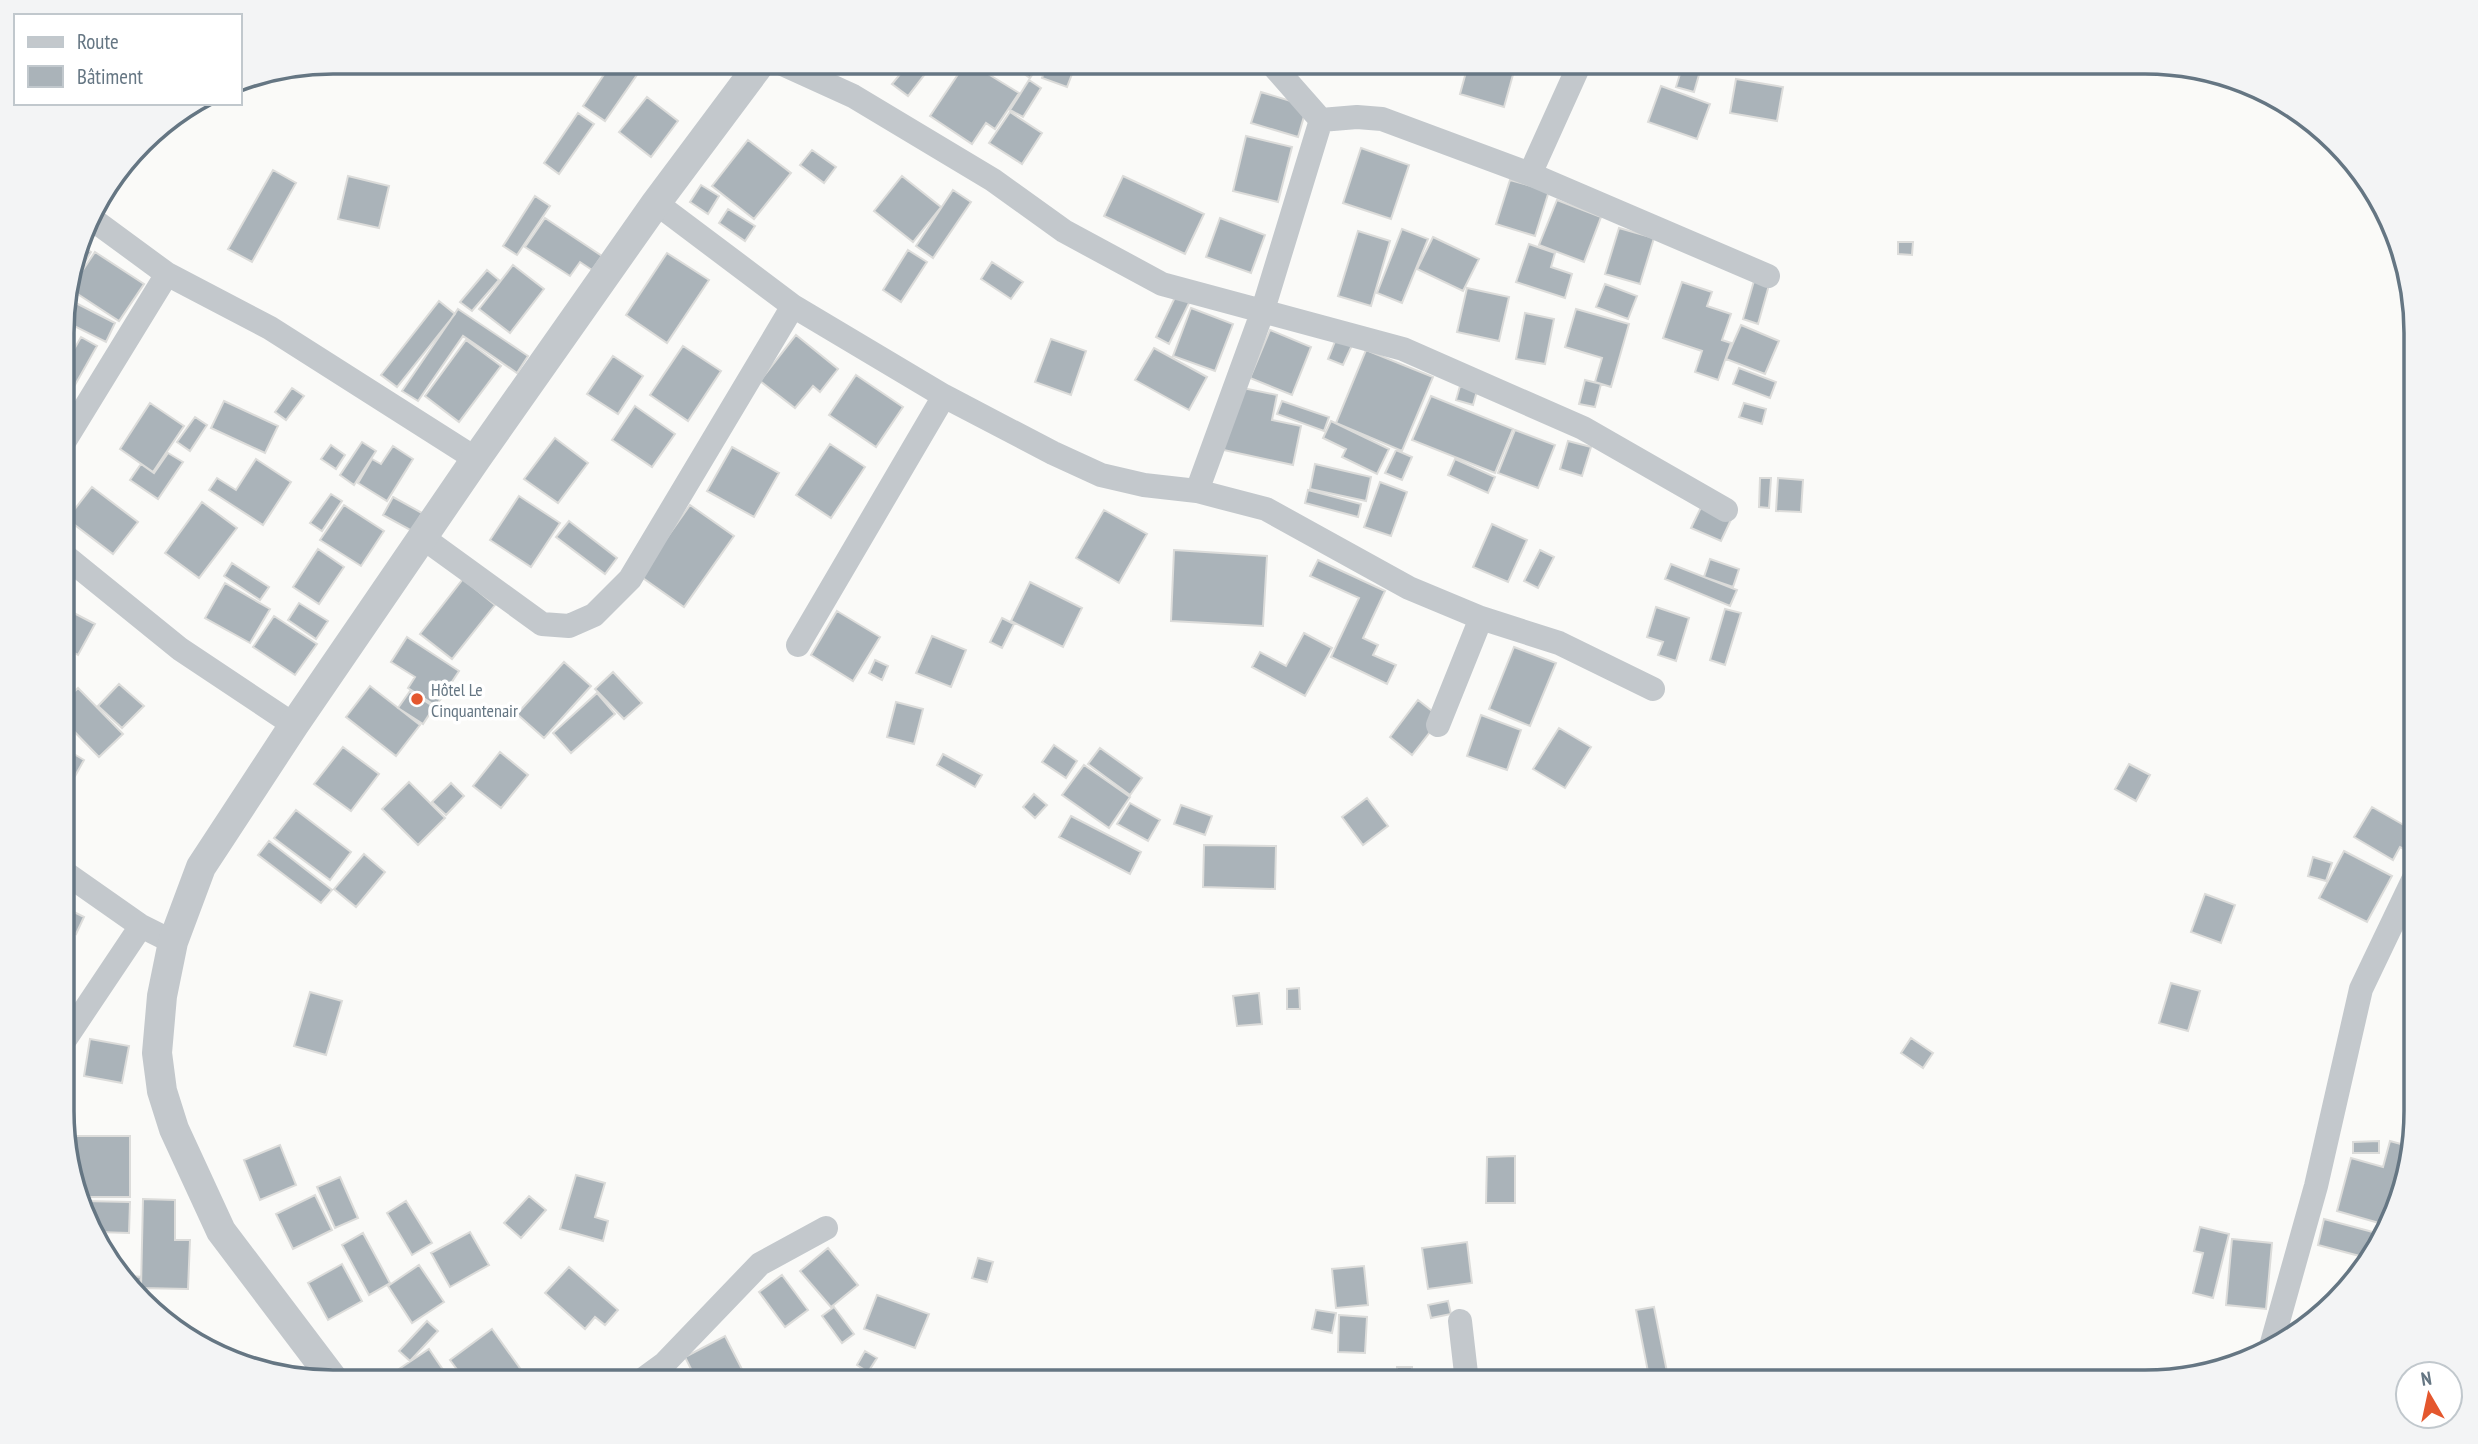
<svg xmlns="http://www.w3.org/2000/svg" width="2478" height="1444" font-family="'PT Sans Narrow',sans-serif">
  <rect width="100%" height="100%" fill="#fafaf8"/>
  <!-- building -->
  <path fill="#aab3b9" stroke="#dcdcda" stroke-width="2" d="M414 61H443L416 68Z
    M613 61H629L641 69 605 121 583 106Z
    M649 61H662L657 68Z
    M699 61H725L716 74Z
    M861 61H881L876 70Z
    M888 61H935L908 96 892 84 902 72Z
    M967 61 1019 93 995 129 986 123 972 144 930 116Z
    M1006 61H1041L1030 78Z
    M1048 61H1077L1067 87 1042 78Z
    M1469 61 1514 71 1504 107 1460 94Z
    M1684 61H1703L1694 92 1676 87Z
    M1736 79 1783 87 1777 121 1730 113Z
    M1029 80 1041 88 1023 117 1010 110Z
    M1661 86 1710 104 1697 139 1648 122Z
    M1261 92 1307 106 1298 137 1251 123Z
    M647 97 678 121 651 157 619 132Z
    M1010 112 1042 133 1022 164 989 143Z
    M578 113 594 124 559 174 544 163Z
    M1246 136 1292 147 1278 202 1233 191Z
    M748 140 791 173 754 219 712 186Z
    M1361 148 1409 165 1391 219 1343 203Z
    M812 150 836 167 824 183 800 165Z
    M273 170 296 183 252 262 228 249Z
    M348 176 389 186 379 228 338 219Z
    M902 176 941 207 913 242 874 211Z
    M1123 176 1204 214 1185 254 1104 216Z
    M1510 180 1549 191 1535 236 1496 224Z
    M701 185 719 196 708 214 690 202Z
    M953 190 971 202 933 258 916 246Z
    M535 196 550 206 517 255 503 246Z
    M1557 200 1601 217 1584 262 1539 245Z
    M728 209 755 226 745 241 719 223Z
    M545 218 602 256 592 270 580 262 570 276 525 247Z
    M1220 218 1265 235 1251 273 1206 257Z
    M1619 228 1654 238 1640 284 1605 274Z
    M1402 229 1428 239 1402 303 1377 293Z
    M1358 231 1390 241 1371 306 1338 296Z
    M1433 237 1479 259 1463 291 1417 269Z
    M1898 242H1913L1912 255 1898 254Z
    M1529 244 1555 253 1551 267 1572 274 1565 298 1516 282Z
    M80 245 91 252 64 297Z
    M908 250 927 262 901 302 883 290Z
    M95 252 144 284 119 321 70 289Z
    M667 253 709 280 667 343 626 315Z
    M992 262 1023 282 1011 299 981 279Z
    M513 265 544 289 510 333 479 309Z
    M487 270 499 280 472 311 460 302Z
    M1756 274 1771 278 1758 324 1743 319Z
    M1682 282 1712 292 1707 306 1731 314 1722 340 1731 343 1718 380 1695 372 1702 351 1663 338Z
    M1605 284 1637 296 1628 319 1596 307Z
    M1467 288 1509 297 1499 341 1457 332Z
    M1178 291 1192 297 1169 344 1156 337Z
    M66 298 115 323 106 342 64 321Z
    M439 301 455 314 397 387 381 375Z
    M1191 308 1233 324 1215 371 1173 356Z
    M458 309 528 356 517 373 463 336 418 401 402 391Z
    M1576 309 1629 324 1611 387 1595 382 1602 358 1565 347Z
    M1525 313 1554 319 1545 364 1516 359Z
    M1741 325 1779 341 1765 374 1726 359Z
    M1270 330 1311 347 1292 395 1250 378Z
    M1338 334 1354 341 1343 365 1328 359Z
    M796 335 838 369 820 392 813 386 795 408 760 381Z
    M81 337 97 346 75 385 64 379V367Z
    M1051 339 1086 351 1071 395 1035 382Z
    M466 340 501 366 459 422 425 396Z
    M683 346 721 371 688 421 650 395Z
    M1154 348 1207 377 1189 410 1135 380Z
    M1366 350 1433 377 1402 451 1336 423Z
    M613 356 643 376 618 414 587 394Z
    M1739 368 1776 382 1770 398 1733 384Z
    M856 375 903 407 876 447 829 415Z
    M1585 380 1601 384 1595 407 1579 404Z
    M1233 386 1277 395 1272 420 1301 426 1293 465 1219 449Z
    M1460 386 1477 391 1473 405 1456 400Z
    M292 388 304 396 286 420 275 412Z
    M1431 396 1513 429 1495 473 1412 440Z
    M224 401 278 426 265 453 211 428Z
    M1282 401 1329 417 1324 431 1277 414Z
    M150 403 184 426 153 472 120 449Z
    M1744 403 1766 409 1762 424 1739 417Z
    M635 406 675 434 652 467 612 440Z
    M195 417 207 425 190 451 177 442Z
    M1331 421 1389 449 1377 474 1342 457 1346 449 1323 438Z
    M1515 430 1555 445 1538 488 1498 473Z
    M555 438 588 463 558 503 524 479Z
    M1568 441 1591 447 1582 476 1560 469Z
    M362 442 376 451 354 485 340 475Z
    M830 444 865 467 831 518 796 495Z
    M331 445 345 455 336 469 321 459Z
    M393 446 413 459 387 501 358 483 372 459 381 464Z
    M732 447 779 473 754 517 707 491Z
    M1396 450 1412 457 1402 480 1385 473Z
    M168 453 183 462 158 499 130 480 141 464 154 473Z
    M256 459 291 482 263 525 209 490 217 478 236 490Z
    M1455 459 1495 477 1488 493 1448 475Z
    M1315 464 1371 477 1366 501 1310 489Z
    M1760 478H1771L1769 508 1759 507Z
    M1778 478 1803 480 1801 512 1776 511Z
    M1380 482 1407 492 1391 536 1364 527Z
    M92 487 138 522 113 554 67 519Z
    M1308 490 1361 504 1358 517 1305 503Z
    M331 494 342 501 322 531 310 523Z
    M1707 495 1736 509 1721 541 1691 528Z
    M519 496 560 523 531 567 490 540Z
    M393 497 422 513 412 531 383 515Z
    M202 502 237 528 199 578 165 553Z
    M344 505 384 531 361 566 320 540Z
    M690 505 734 536 684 607 640 576Z
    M1104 510 1147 534 1119 583 1076 558Z
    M569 521 617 558 605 574 556 537Z
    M1492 524 1527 540 1508 582 1473 567Z
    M318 549 344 567 319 604 293 587Z
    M1174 550 1267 556 1263 626 1171 621Z
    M1540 550 1554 557 1538 588 1524 581Z
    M1710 559 1739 569 1733 587 1704 577Z
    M1318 560 1385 591 1363 638 1378 645 1373 655 1396 665 1387 684 1331 657 1359 598 1310 576Z
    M232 563 269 587 260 600 224 576Z
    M1671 564 1737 590 1730 606 1665 579Z
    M463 579 495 605 452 659 420 634Z
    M1030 582 1082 608 1063 647 1011 621Z
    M225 583 270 609 250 643 205 618Z
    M299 603 328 621 316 639 288 620Z
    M1656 607 1689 618 1676 661 1658 655 1663 642 1647 637Z
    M1725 609 1741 613 1725 665 1710 660Z
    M68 610 95 624 78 655 64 647V618Z
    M837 611 880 637 853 681 811 655Z
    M274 616 317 644 295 675 253 647Z
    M1002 618 1014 624 1002 648 990 642Z
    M1304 633 1332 648 1305 696 1252 667 1260 652 1286 666Z
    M932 636 966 650 951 687 916 673Z
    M407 637 459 671 436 706 408 688 415 677 391 662Z
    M1514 647 1556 663 1530 726 1489 709Z
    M875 660 888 666 882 680 869 673Z
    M564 662 591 686 544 738 517 714Z
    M613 672 642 703 624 719 595 689Z
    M119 684 144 706 122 728 98 706Z
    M370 686 420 725 396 756 346 717Z
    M78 688 123 734 99 757 64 721V702Z
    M410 691 434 707 423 724 398 708Z
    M597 693 615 714 571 753 553 733Z
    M1418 700 1441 718 1412 755 1390 737Z
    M896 702 923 709 914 744 887 737Z
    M1481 715 1521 730 1507 770 1467 756Z
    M1559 728 1591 747 1565 788 1533 769Z
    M1054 745 1077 761 1066 778 1042 762Z
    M343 747 379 774 351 811 314 784Z
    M64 748 84 760 75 776 64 769Z
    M1100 748 1142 778 1130 795 1088 764Z
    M500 752 528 775 501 808 473 786Z
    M943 754 982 775 975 787 937 765Z
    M2129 764 2150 775 2136 801 2115 789Z
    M1084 765 1130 797 1109 828 1062 795Z
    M409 782 445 818 418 845 382 809Z
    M451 783 464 796 446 815 432 802Z
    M1034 794 1047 805 1035 818 1023 807Z
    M1367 798 1388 826 1363 845 1342 817Z
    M1130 803 1160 820 1148 841 1117 824Z
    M1181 805 1212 816 1205 835 1174 824Z
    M2372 807 2416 832V846L2412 853 2400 847 2393 860 2354 837Z
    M296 810 351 852 330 880 274 838Z
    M1071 816 1141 852 1130 874 1059 837Z
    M269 841 332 890 321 903 258 855Z
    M1204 845 1276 846 1275 889 1203 887Z
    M2344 851 2392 876 2367 922 2319 898Z
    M364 854 385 872 356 907 334 889Z
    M2313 857 2332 863 2326 881 2308 876Z
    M2205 894 2235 905 2221 943 2191 932Z
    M68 909 84 917 76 934 64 927Z
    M2416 947V972L2407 968Z
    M2171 983 2200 991 2188 1031 2159 1023Z
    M1299 988 1300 1009H1287V989Z
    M310 992 342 1001 326 1055 294 1046Z
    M1259 993 1262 1024 1237 1026 1233 996Z
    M1911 1038 1933 1053 1923 1068 1901 1053Z
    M90 1039 129 1046 122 1083 84 1076Z
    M64 1136H130V1197H83L64 1146Z
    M2379 1141V1153H2353V1142Z
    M2390 1141 2408 1146 2386 1225 2337 1211 2351 1158 2383 1167Z
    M280 1145 296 1185 260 1200 244 1160Z
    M1515 1156V1203H1486L1487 1157Z
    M576 1175 605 1183 595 1217 608 1221 603 1241 560 1229Z
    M340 1177 358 1218 335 1228 317 1187Z
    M315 1195 332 1230 293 1249 276 1214Z
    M529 1196 546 1210 521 1238 504 1223Z
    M143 1199 175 1200V1240H190L188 1289 141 1288Z
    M84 1201 130 1202 129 1233 98 1232V1237Z
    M406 1201 432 1243 412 1255 387 1213Z
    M2324 1219 2384 1235 2380 1247 2371 1259 2318 1245Z
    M2200 1227 2229 1234 2213 1298 2193 1293 2203 1253 2194 1251Z
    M470 1232 489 1265 450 1287 431 1253Z
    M363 1233 390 1283 369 1295 342 1245Z
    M2232 1239 2272 1243 2266 1309 2226 1305Z
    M1467 1242 1472 1283 1428 1289 1422 1248Z
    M828 1248 858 1285 831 1307 800 1271Z
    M978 1258 993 1262 987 1282 972 1278Z
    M342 1264 362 1301 328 1320 308 1283Z
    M419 1265 444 1302 412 1323 388 1286Z
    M1364 1266 1368 1305 1336 1308 1332 1269Z
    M569 1267 618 1310 605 1325 595 1317 585 1329 545 1293Z
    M121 1275 141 1277 139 1290 136 1289Z
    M782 1275 808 1310 785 1327 759 1292Z
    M877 1295 929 1314 915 1348 864 1329Z
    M1448 1301 1451 1314 1431 1318 1428 1305Z
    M834 1307 854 1334 842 1343 822 1316Z
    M1654 1307 1669 1382H1650L1636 1310Z
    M1316 1310 1336 1313 1332 1333 1312 1329Z
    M1339 1315 1367 1317 1365 1353 1338 1352Z
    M427 1321 438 1331 410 1361 399 1351Z
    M492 1329 522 1371 506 1383H467L450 1360Z
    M725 1336 749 1383H698L685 1357Z
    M429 1349 452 1383H395L390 1375Z
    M865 1351 877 1358 868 1372 857 1365Z
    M1397 1367H1412V1380H1397Z"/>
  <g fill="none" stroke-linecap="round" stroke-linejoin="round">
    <!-- minor -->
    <path stroke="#c3c8cc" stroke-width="24" d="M776 61 853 96 993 180 1064 231 1162 284 1403 349 1583 428 1726 510
      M1269 61 1321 120 1357 117 1382 119 1530 174 1768 276
      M1530 174 1581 61
      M656 203 793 306 944 396 1053 453 1101 475 1144 485 1197 491 1266 509 1409 588 1481 618 1559 643 1653 689
      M88 216 167 274 270 328 476 459
      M64 442 167 274
      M1197 491 1262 313 1321 120
      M422 537 542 624 569 626 594 615 630 579 793 306
      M64 555 180 649 294 725
      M798 645 944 396
      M1438 725 1481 618
      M64 872 141 926 173 942
      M64 1041 141 926
      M1460 1321 1467 1382
      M2270 1350 2316 1186 2361 989 2415 876
      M638 1383 664 1364 760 1264 826 1228"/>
    <!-- tertiary -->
    <path stroke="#c3c8cc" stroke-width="30" d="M336 1383 221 1231 174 1129 162 1091 157 1053 162 996 173 942 201 867 294 725 476 459 656 203 762 61"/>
  </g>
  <!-- markers -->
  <circle fill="#e4572e" stroke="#fff" stroke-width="2.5" cx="417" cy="699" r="7"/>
  <g text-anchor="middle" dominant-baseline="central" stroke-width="7" stroke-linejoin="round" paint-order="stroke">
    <!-- poi labels -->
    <g font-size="18" fill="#657683" stroke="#fff" text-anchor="start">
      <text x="431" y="689">Hôtel Le<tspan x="431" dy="21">Cinquantenair</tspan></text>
    </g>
  </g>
  <!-- crop -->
  <path d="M0 0H2478V1444H0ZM333 74H2145A259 259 0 0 1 2404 333V1111A259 259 0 0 1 2145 1370H333A259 259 0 0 1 74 1111V333A259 259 0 0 1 333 74Z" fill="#f3f4f5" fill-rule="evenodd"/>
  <path fill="none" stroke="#657683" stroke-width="3.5" d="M333 74H2145A259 259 0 0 1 2404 333V1111A259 259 0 0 1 2145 1370H333A259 259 0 0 1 74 1111V333A259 259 0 0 1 333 74Z"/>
  <!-- legend -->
  <rect x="14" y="14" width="228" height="91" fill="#ffffff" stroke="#c1c8cd" stroke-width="2"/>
  <rect x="28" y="37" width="35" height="10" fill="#c3c8cc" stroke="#c1c8cd" stroke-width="2"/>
  <text x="77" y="49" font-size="21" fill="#657683">Route</text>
  <rect x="28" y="66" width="35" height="21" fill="#aab3b9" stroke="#c1c8cd" stroke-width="2"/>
  <text x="77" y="84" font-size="21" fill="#657683">Bâtiment</text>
  <!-- north arrow -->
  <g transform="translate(2429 1395) rotate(351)"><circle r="33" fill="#ffffff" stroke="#c1c8cd" stroke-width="2"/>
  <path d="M0-5L12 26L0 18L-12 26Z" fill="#e4572e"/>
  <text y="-10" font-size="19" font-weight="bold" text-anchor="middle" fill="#657683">N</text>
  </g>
</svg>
